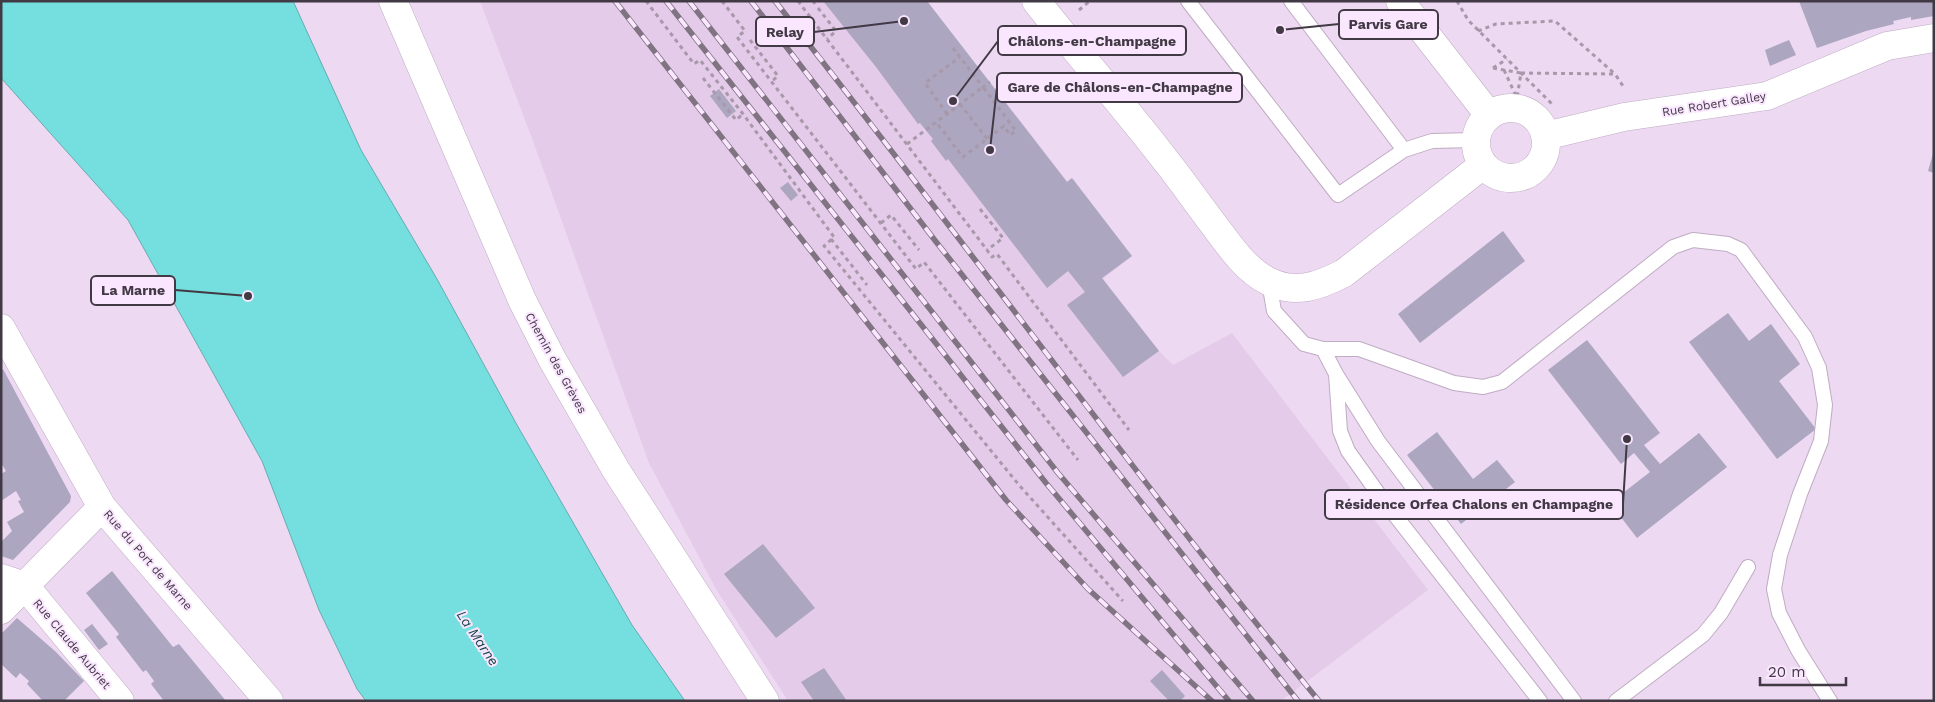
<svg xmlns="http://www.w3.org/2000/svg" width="1935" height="702" font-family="'Work Sans',sans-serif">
  <rect width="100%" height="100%" fill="#edd9f1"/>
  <!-- built -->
  <path fill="#e4cbe9" d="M480 1H927L1067 181 1072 178 1132 256 1103 279 1159 351 1173 365 1232 333 1428 590 1281 701H788L716 589 649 463 533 141Z"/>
  <!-- water -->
  <path fill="#75dedf" stroke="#65acb0" d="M1 1H293L361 150 437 279 517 425 632 625 685 701H366L357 689 319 610 262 461 128 220 1 78Z"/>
  <!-- building -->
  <path fill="#aca6c1" d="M823 1H927L1067 182 1072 178 1132 256 1102 278 1159 351 1123 377 1067 305 1085 292 1068 271 1047 288 948 159 946 161 931 141 933 139 920 123 918 124 876 67Z
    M1799 1H1934V16L1911 20V17L1893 21 1894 24 1866 31 1817 48Z
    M1789 40 1796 55 1770 66 1765 50Z
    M719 89 736 111 727 118 710 96Z
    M1933 154H1934V173L1928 171Z
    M788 182 798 195 791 201 780 188Z
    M1503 231 1525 261 1420 343 1398 314Z
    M1728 313 1749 341 1771 324 1800 364 1779 381 1816 429 1777 459 1689 342Z
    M1587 340 1660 433 1644 445 1660 464 1699 433 1727 467 1637 538 1610 503 1650 472 1634 453 1621 464 1548 370Z
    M3 369 71 496 70 502 13 560 1 556V542L12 531 7 522 24 512 18 501 21 500 16 491 1 501V474L6 471 1 463V371Z
    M1437 432 1473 479 1497 460 1515 482 1461 524 1407 455Z
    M763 544 815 608 776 638 724 574Z
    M112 571 173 647 179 644 226 701H164L151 684 154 681 146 670 143 672 116 637 119 634 86 593Z
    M17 618 56 652 84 681 64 701H43L27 684 29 681 20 673 16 678 1 664V634Z
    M92 624 108 644 99 650 84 630Z
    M824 668 847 701H814L801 682Z
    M1162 670 1185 696 1180 701H1169L1150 681Z"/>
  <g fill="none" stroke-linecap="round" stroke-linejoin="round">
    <defs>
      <path id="service" d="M1188 1 1338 195 1404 150 1432 141 1475 140
        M1291 1 1404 150
        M1269 282 1274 311 1304 344 1323 349H1359L1454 383 1483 387 1502 382 1673 247 1693 240 1728 244 1741 250 1805 337 1819 368 1825 405 1821 441 1800 494 1780 555 1774 589 1779 613 1798 650 1830 701
        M1323 349 1336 374 1378 441 1574 701
        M1336 374 1340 431 1348 451 1380 496 1540 701
        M1616 701 1703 635 1721 613 1748 567"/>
      <path id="minor" d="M393 1 522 300 552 359 616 470 765 701
        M1036 1C1078 54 1122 104 1163 157 1180 178 1195 200 1211 221 1227 242 1244 269 1268 281 1295 295 1319 286 1344 273L1483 165
        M1400 1 1489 115
        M1476 143a35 35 0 1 1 70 0a35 35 0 1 1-70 0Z
        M1545 136 1624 117 1767 96 1887 46 1934 38
        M1 328 102 507 269 701
        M1 578 25 586 120 701
        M1 610 102 507"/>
    </defs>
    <!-- service casing -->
    <use href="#service" stroke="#bfacc3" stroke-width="16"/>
    <!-- minor casing -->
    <use href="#minor" stroke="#bfacc3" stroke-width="29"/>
    <!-- path -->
    <path stroke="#a798aa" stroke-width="3" stroke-dasharray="4 4" stroke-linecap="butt" d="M646 1 694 64 700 60 743 114 834 237 824 246 1019 485 1123 601
      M722 1 745 31 737 37 916 269 924 262 1078 460
      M798 1 987 250 992 257 997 254 1129 430
      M813 1 815 4
      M1457 1 1468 20 1553 105
      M818 8 836 31 827 39
      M1079 10 1090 1
      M1478 31 1496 24 1555 21 1615 74
      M750 40 778 76 771 82
      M953 48 983 87 990 82
      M1493 68 1521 73 1517 98
      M1493 68 1507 59
      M1504 70 1517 98
      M1521 73 1615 74 1625 89
      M703 78 736 120 743 114
      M960 104 987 139
      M947 114 925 83 960 57
      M907 144 983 87 1016 131 1010 135 1004 126 963 157 936 122
      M980 209 1003 238 987 250
      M881 223 891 215 919 250
      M831 239 867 285"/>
    <!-- service -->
    <use href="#service" stroke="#fff" stroke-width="14"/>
    <!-- minor -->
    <use href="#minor" stroke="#fff" stroke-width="28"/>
    <defs>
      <path id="rail" d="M615 1 1006 500 1088 589 1212 701
        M666 1 1046 483 1229 701
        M689 1 1058 473 1253 701
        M751 1 937 243 1298 701
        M775 1C958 233 1132 472 1319 701"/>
    </defs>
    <!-- rail casing -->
    <use href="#rail" stroke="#807382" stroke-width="5.5"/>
    <!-- rail -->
    <use href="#rail" stroke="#fae6ff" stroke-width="4" stroke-dasharray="11" stroke-linecap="butt"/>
  </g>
  <g text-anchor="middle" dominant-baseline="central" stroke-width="4" stroke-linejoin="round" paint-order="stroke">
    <!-- street labels -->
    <g font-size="12" fill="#413943" stroke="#fae6ff">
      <text transform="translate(1714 104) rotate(-9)">Rue Robert Galley</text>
      <text transform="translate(556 363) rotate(61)">Chemin des Grèves</text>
      <text transform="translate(148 560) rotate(49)">Rue du Port de Marne</text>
      <text transform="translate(72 644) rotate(50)">Rue Claude Aubriet</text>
    </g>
    <!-- water labels -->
    <g font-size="14" font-style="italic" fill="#144545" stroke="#fae6ff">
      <text transform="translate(478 638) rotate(56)">La Marne</text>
    </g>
  </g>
  <!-- callouts -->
  <path fill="none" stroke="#413943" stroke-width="2" d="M1280 30L1339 24M904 21L814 32M953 101L998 41M990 150L997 87M248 296L175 290M1627 439L1623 504"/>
  <g fill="#413943" stroke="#fae6ff" stroke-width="2">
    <circle cx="1280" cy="30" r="5"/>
    <circle cx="904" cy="21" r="5"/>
    <circle cx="953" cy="101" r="5"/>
    <circle cx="990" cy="150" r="5"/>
    <circle cx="248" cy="296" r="5"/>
    <circle cx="1627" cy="439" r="5"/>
  </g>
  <g fill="#fae6ff" stroke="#413943" stroke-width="2">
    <rect x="1339" y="10" width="99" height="29" rx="5"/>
    <rect x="756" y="17" width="58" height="29" rx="5"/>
    <rect x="998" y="26" width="188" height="29" rx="5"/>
    <rect x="997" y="73" width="245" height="29" rx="5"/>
    <rect x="91" y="276" width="84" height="29" rx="5"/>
    <rect x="1325" y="490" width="298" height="29" rx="5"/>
  </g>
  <g font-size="14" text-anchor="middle" font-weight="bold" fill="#413943">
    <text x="1388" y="29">Parvis Gare</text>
    <text x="785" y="37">Relay</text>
    <text x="1092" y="46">Châlons-en-Champagne</text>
    <text x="1120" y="92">Gare de Châlons-en-Champagne</text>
    <text x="133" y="295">La Marne</text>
    <text x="1474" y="509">Résidence Orfea Chalons en Champagne</text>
  </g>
  <!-- border -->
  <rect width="1935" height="702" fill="none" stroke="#413943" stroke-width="5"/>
  <!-- scale -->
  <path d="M1760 677v8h86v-8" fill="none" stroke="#413943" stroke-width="2.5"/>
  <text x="1768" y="677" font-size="15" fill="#413943" stroke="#fae6ff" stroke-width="4" paint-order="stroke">20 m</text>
</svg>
